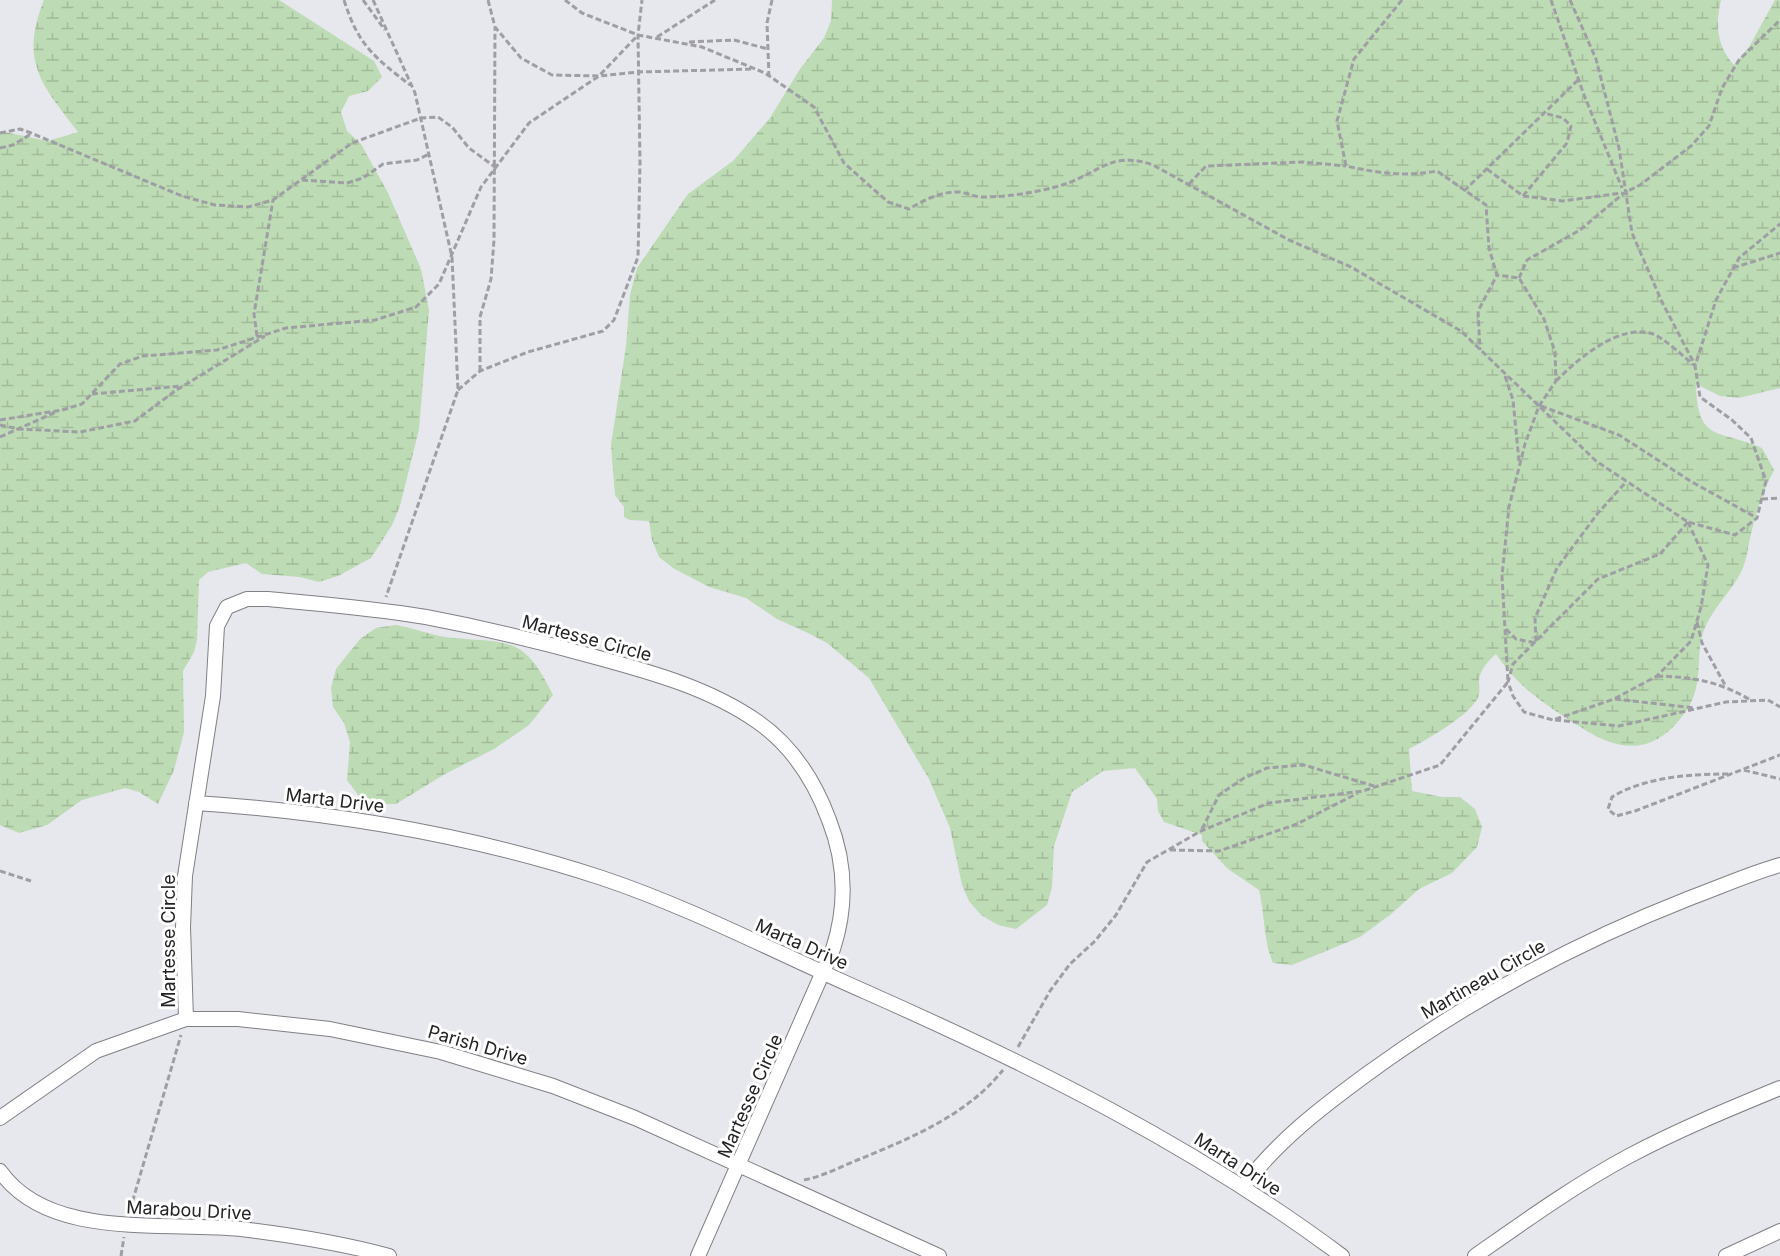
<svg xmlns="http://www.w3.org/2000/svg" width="1780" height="1256" font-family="Inter,sans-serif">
  <defs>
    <pattern id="wetland-marsh" width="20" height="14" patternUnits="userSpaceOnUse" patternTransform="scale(1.5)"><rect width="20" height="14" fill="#bddbb4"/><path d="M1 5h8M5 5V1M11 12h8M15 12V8" fill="none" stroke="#a2bc9b"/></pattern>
  </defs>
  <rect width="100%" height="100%" fill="#e7e7ee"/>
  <!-- wetland -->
  <path fill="url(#wetland-marsh)" d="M44 0H279L374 61 382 77 368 91 349 96 341 112 347 131 361 144 388 193 421 269 429 310 419 429 400 506 392 525 371 558 338 576 319 582 300 577 262 574 246 563 208 572 199 580 197 640 194 652 183 671 184 732 174 770 158 804 139 792 125 788 82 800 47 825 19 833 0 825V131L48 141 78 132C42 85 19 62 44 0Z
    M832 0H1721C1715 25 1717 46 1734 65L1749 47 1775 0H1780V388L1739 398 1720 396 1696 384C1697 444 1720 429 1762 448L1774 470C1763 491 1756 512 1751 534 1748 546 1747 559 1742 570 1731 593 1709 611 1702 636 1697 655 1701 676 1694 695 1690 707 1683 716 1675 725 1643 758 1611 747 1577 725 1542 702 1520 689 1496 654 1488 661 1479 671 1479 681 1479 685 1480 692 1479 695 1473 714 1426 740 1409 749L1412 791 1442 797H1460L1475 809 1482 827 1477 847 1452 873 1419 889 1390 915 1360 937 1292 965 1273 963C1263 939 1265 915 1259 890L1228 869 1202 841V835L1164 822 1158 811 1157 799 1135 768 1103 771 1072 792 1054 846 1052 887 1047 905 1016 929 998 925 981 915 969 901 962 885 950 828 929 779 869 678 827 643 810 634 777 619 746 598 709 587 673 568 659 557 652 540 649 521 630 520 624 517V507L615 495 611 445 626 346 630 295 637 268 688 194 733 161 770 118 800 69 824 38 831 21Z
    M396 625C415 628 435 637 454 638 513 643 525 638 553 695L529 725 494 749 445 774 396 804H375L359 796 347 780 350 742 344 723 333 707 331 688 336 669 360 639 376 628Z"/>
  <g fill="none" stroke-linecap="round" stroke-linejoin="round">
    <defs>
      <path id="street" d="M196 803C333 812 471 835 602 878 692 908 779 954 866 992 1033 1066 1195 1146 1342 1256
        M186 1019 183 927 185 876 213 696 217 626 227 607 247 599H268C321 604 374 608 426 617 484 628 542 642 599 658 654 673 711 689 758 722 792 746 815 782 829 820 846 863 847 906 833 949L698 1256
        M0 1118 96 1051 186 1019H238L330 1029 441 1052 553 1086 635 1118 939 1256
        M0 1171C49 1241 166 1221 241 1229 291 1235 341 1243 389 1256
        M1243 1187C1277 1141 1322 1107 1367 1074 1467 1001 1575 943 1690 898 1720 887 1749 874 1780 865
        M1475 1256C1525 1221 1575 1185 1629 1156 1678 1130 1729 1109 1780 1088
        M1726 1256 1780 1231"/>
    </defs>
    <!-- street casing -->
    <use href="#street" stroke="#807f86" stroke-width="16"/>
    <!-- path -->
    <path stroke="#9e9ea4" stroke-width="3" stroke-dasharray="6 3" stroke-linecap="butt" d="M344 0C358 45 374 57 410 85
      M363 0 385 30
      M373 0 415 93 452 257 458 390 386 597
      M488 0 495 27 521 58 552 75 599 76 638 72 753 69
      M565 0 582 13 638 35 702 47 765 73 814 107 844 163 888 202 909 209C924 200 942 191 960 192 968 193 975 197 982 197 1006 197 1033 193 1055 187 1097 177 1108 149 1153 165L1289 240 1351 267 1461 331 1596 461 1688 522 1735 535 1757 518 1766 481 1751 438 1732 420 1700 397 1695 366 1716 300 1739 258 1780 224
      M1402 0 1354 59 1337 121 1346 166C1378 173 1404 177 1437 171L1486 205 1489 248 1497 275 1478 311 1480 350
      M1551 0 1584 95 1622 188
      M1570 0 1596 59 1619 148 1632 233 1662 302 1695 365
      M657 37 715 0
      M689 42 734 40 768 49
      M769 77 767 23 772 0
      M0 133 20 129 31 133 182 196 215 205 248 207 273 200 352 143 421 118 438 117 452 127 469 148 495 167
      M0 148 13 145 31 134
      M1487 169 1523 196 1563 201 1622 193
      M302 180 347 183 363 178 383 164 417 160 429 154
      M1189 184 1206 166 1303 162 1346 166
      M1464 191 1579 79
      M1523 196 1567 143 1571 126 1563 118 1544 113
      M1733 268 1780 253
      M1519 278 1527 260 1580 230 1624 193 1640 185 1691 146 1709 126 1722 88 1739 60 1780 20
      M257 336 254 314 273 200
      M480 371V317L491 279 494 240 495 27
      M1505 376 1513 400 1519 461
      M1556 381C1578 359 1619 323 1653 334 1664 338 1684 357 1694 365
      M458 390 480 371 528 352 603 331 614 320 638 257 640 163 638 35 642 0
      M92 394 181 386
      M1541 406 1619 435 1692 482 1757 518
      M0 420 62 410 82 404 120 364 143 356 217 350 286 328 375 320 416 307 439 284 481 187 529 123 599 76 638 35
      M0 425 19 429 80 432 135 421 175 391 265 336
      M0 437 56 412
      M1762 499 1780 498
      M1688 522 1708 565 1701 607 1691 641 1657 676 1614 699 1553 720 1524 712 1513 696 1508 682 1513 664 1598 579 1660 554Z
      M1697 622 1702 643 1725 685
      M1506 629 1516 639 1536 643 1535 618 1557 568 1598 513 1626 482
      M1657 676C1693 677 1717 681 1749 699
      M1615 699 1695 708
      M1555 720 1619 726 1726 702 1768 700 1780 707
      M1744 770 1780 779
      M1728 774C1690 774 1645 777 1612 797L1608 809 1616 816 1635 811 1780 755
      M1202 829 1219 795 1244 778 1267 768 1304 765 1374 786
      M1170 850 1219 851 1297 824 1358 793
      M0 871 31 881
      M1018 1047 1050 991 1070 964 1095 941 1116 915 1147 862 1201 831 1269 803 1363 791 1440 765 1508 682 1502 576 1509 507 1525 444 1539 406 1556 381 1555 352 1544 319 1519 278 1497 275
      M804 1180C824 1176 842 1166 860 1159 913 1137 967 1115 1003 1070
      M130 1210 181 1035
      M121 1256 124 1237"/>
    <!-- street -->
    <use href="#street" stroke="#fff" stroke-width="14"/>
  </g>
  <g text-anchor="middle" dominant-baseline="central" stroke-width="6" stroke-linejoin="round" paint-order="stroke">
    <!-- street labels -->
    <g font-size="18" fill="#232225" stroke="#fff">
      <text transform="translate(587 638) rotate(15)">Martesse Circle</text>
      <text transform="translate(335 800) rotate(7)">Marta Drive</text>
      <text transform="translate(168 941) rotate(-90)">Martesse Circle</text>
      <text transform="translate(802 944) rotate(24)">Marta Drive</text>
      <text transform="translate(1483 979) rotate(-30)">Martineau Circle</text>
      <text transform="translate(478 1045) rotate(16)">Parish Drive</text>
      <text transform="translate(750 1096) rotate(-66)">Martesse Circle</text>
      <text transform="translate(1238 1164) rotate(33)">Marta Drive</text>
      <text transform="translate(189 1210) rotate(3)">Marabou Drive</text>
    </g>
  </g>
</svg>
